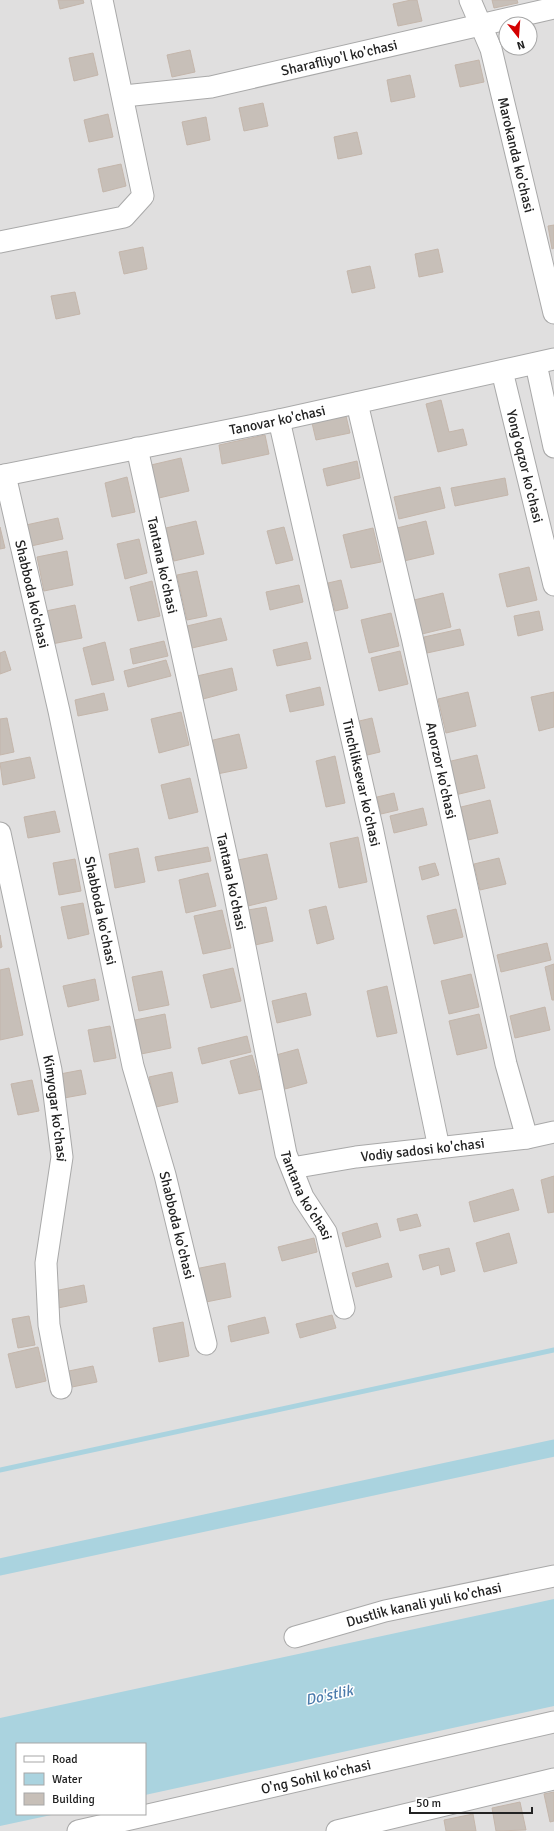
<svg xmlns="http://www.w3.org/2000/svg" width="554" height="1831" font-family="Signika,sans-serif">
  <rect width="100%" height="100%" fill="#f2efe9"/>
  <!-- residential -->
  <path fill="#e0dfdf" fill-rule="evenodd" d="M0 0H554V1831H0ZM506 24H530V48H506ZM17 1744H145V1814H17Z"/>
  <!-- water -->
  <path fill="#aad3df" d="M554 1599V1706L145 1795V1744H17V1814H56L0 1826V1718Z"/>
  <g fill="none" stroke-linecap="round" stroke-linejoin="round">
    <!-- stream -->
    <path stroke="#aad3df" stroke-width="5" d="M0 1470 554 1350"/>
    <!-- canal -->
    <path stroke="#aad3df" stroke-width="17" d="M0 1567 554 1448"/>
  </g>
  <!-- building -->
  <path fill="#c7bfb8" stroke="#c4b6ab" d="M58 0H83L84 3 60 9Z
    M411 0H417L422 21 398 26 393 4Z
    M492 0H517L518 3 494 8Z
    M190 50 195 72 172 77 167 55Z
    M93 53 98 75 74 81 69 58Z
    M479 60 484 82 460 87 455 65Z
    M410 75 415 97 391 102 387 80Z
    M263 103 268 126 244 131 239 108Z
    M108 114 113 137 89 142 84 120Z
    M206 117 210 140 187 145 182 122Z
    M357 132 362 154 338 159 334 137Z
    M121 164 126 186 103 192 98 169Z
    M554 225V248L552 249 548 226Z
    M143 247 147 269 124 274 119 252Z
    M438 249 443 272 419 277 415 254Z
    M370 266 375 288 352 293 347 271Z
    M75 292 80 314 56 319 51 296Z
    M441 400 449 432 463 429 467 445 438 452 426 404Z
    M346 416 350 433 316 440 312 423Z
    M265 435 269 454 222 464 219 445Z
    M181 458 189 491 159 498 151 465Z
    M357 461 360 478 327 486 323 469Z
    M127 477 135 512 112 517 105 483Z
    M505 478 508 495 455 506 451 488Z
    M440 487 445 508 399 519 394 497Z
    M58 518 63 539 31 546 26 525Z
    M196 521 204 554 174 561 166 528Z
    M426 521 434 554 404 561 397 528Z
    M0 527 5 548 0 549Z
    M284 527 293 560 276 564 267 531Z
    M373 528 381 562 351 568 343 535Z
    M139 539 147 573 125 579 117 544Z
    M67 551 73 585 44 591 37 557Z
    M529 567 537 600 507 607 499 574Z
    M197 571 207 616 187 620 177 575Z
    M341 580 348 608 335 611 328 583Z
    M152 581 160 616 138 621 130 587Z
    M299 585 303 602 270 610 266 592Z
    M443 593 451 627 422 634 414 600Z
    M75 605 82 638 52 644 46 611Z
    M539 611 543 630 518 636 514 616Z
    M391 613 399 646 369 653 361 620Z
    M221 618 227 640 192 648 187 626Z
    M460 629 464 645 427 653 424 637Z
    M164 641 168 656 133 664 130 649Z
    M105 642 114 680 92 685 83 648Z
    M307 642 311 659 277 666 273 650Z
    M5 651 11 670 0 674V653Z
    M400 651 408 684 379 691 371 658Z
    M166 660 171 676 128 687 124 671Z
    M232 668 237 690 203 699 197 676Z
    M320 687 324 705 290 712 286 695Z
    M468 692 476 726 446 733 438 699Z
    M554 692V727L539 731 531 697Z
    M104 693 108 710 78 716 75 700Z
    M181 712 189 745 159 753 151 719Z
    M7 718 14 752 0 755V719Z
    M372 718 380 752 363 756 355 722Z
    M239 734 247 768 217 774 209 741Z
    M477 755 485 788 455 795 447 762Z
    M335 756 345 803 326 807 316 761Z
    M30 757 35 778 3 785 0 763Z
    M190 778 198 812 169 819 161 785Z
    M394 793 398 810 381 814 377 797Z
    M490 800 498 833 468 840 461 807Z
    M423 808 427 825 394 833 390 816Z
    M55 811 60 832 28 838 24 817Z
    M358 837 367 882 339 888 330 843Z
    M208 847 211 861 158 871 155 857Z
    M138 848 145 882 115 888 109 854Z
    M267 854 277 899 248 906 238 860Z
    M499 858 506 884 480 890 474 864Z
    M75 859 81 891 59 895 53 863Z
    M435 863 439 875 422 880 419 867Z
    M208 873 216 906 186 913 179 880Z
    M83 903 89 934 68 939 61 907Z
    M326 906 334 939 317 944 309 910Z
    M266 907 273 941 255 945 248 910Z
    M456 909 463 937 434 944 427 916Z
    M222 910 231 948 203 954 194 916Z
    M0 935 2 947 0 948Z
    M547 943 551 960 501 972 497 955Z
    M554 964V1000H552L545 967Z
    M9 968 23 1035 0 1040V970Z
    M233 968 241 1001 211 1008 203 975Z
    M162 971 169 1005 139 1011 132 977Z
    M471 974 479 1007 449 1014 441 981Z
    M95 979 99 1000 68 1007 63 986Z
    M387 986 397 1033 377 1037 367 991Z
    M306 993 311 1015 277 1023 272 1001Z
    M545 1007 550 1030 515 1038 510 1016Z
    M165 1014 171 1048 141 1054 135 1020Z
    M479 1014 487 1048 457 1055 449 1021Z
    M110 1026 116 1058 94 1062 88 1030Z
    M247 1036 251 1052 202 1064 198 1048Z
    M298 1049 307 1083 285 1089 276 1055Z
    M252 1055 262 1089 239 1094 230 1061Z
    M81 1070 86 1094 64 1098 60 1074Z
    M172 1072 178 1102 156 1107 149 1077Z
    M32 1080 39 1111 18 1115 11 1084Z
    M554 1176V1212L548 1213 541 1180Z
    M513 1189 519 1210 474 1222 469 1202Z
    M417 1214 421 1226 400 1231 397 1219Z
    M377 1223 381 1237 346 1247 342 1233Z
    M509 1233 517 1263 484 1272 476 1243Z
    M314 1238 317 1252 282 1261 278 1247Z
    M449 1248 455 1271 441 1275 439 1265 423 1270 419 1255Z
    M225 1263 231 1297 201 1303 195 1269Z
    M388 1263 392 1277 356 1287 352 1273Z
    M84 1285 87 1302 58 1308 54 1291Z
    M332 1315 336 1328 300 1338 296 1324Z
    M29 1316 35 1345 18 1348 12 1319Z
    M265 1317 269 1333 231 1342 228 1326Z
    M183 1322 189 1356 159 1362 153 1328Z
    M38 1347 46 1381 16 1388 8 1354Z
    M93 1366 97 1382 67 1388 64 1372Z
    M554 1792V1821L550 1822 544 1794Z
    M520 1802 526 1830 496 1831 492 1808Z
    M473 1814 476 1831H446L444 1820Z"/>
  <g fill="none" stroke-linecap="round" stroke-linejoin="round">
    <defs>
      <g id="minor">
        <path id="s1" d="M470 0 491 49 554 313"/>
        <path id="s2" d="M124 96 211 87 554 8"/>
        <path d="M0 242 124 217 143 196 102 0"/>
        <path d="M536 364 554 447"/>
        <path id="s3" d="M502 371 554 585"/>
        <path id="s4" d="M357 403 412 637 506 1064 527 1138"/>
        <path id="s5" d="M279 420 372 827 439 1148"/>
        <path id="s6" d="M137 448 233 886 286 1154 303 1197 326 1232 344 1308"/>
        <path id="s7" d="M5 475 59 711 133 1066 165 1175 206 1344"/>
        <path id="s8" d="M0 476 279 420 554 359"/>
        <path id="s9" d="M0 833 51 1070 62 1157 46 1263 49 1325 61 1388"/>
        <path id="s10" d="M292 1168 356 1157 527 1138 554 1132"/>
        <path id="s11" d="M295 1637 385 1611 554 1576"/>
        <path id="s12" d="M78 1831 554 1722"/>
        <path d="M337 1831 554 1779"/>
      </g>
    </defs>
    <!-- minor casing -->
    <use href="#minor" stroke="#a9a9a9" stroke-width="23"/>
    <!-- minor -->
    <use href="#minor" stroke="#fff" stroke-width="21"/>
  </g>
  <g text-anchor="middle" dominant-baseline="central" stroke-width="3" stroke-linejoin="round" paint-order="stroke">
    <!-- street labels -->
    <g font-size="14" fill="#222" stroke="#fff">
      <text stroke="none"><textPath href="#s2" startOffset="219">Sharafliyo'l ko'chasi</textPath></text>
      <text stroke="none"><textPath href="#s1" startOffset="162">Marokanda ko'chasi</textPath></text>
      <text stroke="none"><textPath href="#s8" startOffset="283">Tanovar ko'chasi</textPath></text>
      <text stroke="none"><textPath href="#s3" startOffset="98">Yong'oqzor ko'chasi</textPath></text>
      <text stroke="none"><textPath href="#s6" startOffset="120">Tantana ko'chasi</textPath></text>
      <text stroke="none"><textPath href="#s7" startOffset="122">Shabboda ko'chasi</textPath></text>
      <text stroke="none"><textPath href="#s4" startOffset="377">Anorzor ko'chasi</textPath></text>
      <text stroke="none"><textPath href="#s5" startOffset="372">Tinchliksevar ko'chasi</textPath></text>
      <text stroke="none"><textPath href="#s6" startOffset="444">Tantana ko'chasi</textPath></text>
      <text stroke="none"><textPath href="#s7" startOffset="446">Shabboda ko'chasi</textPath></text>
      <text stroke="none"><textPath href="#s9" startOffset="281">Kimyogar ko'chasi</textPath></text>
      <text stroke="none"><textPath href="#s10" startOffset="132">Vodiy sadosi ko'chasi</textPath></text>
      <text stroke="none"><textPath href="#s6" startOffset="768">Tantana ko'chasi</textPath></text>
      <text stroke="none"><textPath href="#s7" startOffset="770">Shabboda ko'chasi</textPath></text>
      <text stroke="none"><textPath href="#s11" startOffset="133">Dustlik kanali yuli ko'chasi</textPath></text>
      <text stroke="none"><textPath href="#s12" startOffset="244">O'ng Sohil ko'chasi</textPath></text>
    </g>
    <!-- water labels -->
    <g font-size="15" font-style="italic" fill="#4a7aab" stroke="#fff">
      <text transform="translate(329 1695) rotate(-12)">Do'stlik</text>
    </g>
  </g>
  <!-- legend -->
  <rect x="16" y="1743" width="130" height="72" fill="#ffffff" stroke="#a7a7a7"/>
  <rect x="24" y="1756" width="20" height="6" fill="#ffffff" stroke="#a7a7a7"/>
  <text x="52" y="1763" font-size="12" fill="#222222">Road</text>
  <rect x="24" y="1773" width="20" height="12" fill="#aad3df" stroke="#a7a7a7"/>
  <text x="52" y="1783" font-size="12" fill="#222222">Water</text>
  <rect x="24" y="1793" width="20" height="12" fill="#c7bfb8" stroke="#a7a7a7"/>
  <text x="52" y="1803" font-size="12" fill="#222222">Building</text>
  <!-- north arrow -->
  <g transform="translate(518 36) rotate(163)"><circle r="19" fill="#ffffff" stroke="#a7a7a7"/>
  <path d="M0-3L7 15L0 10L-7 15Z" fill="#d40000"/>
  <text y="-6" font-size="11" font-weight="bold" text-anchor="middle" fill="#222222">N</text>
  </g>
  <!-- scale -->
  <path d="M410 1807v6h122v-6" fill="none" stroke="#222222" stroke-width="2"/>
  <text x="416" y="1807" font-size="12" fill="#222222" stroke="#ffffff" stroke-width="3" paint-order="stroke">50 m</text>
</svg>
